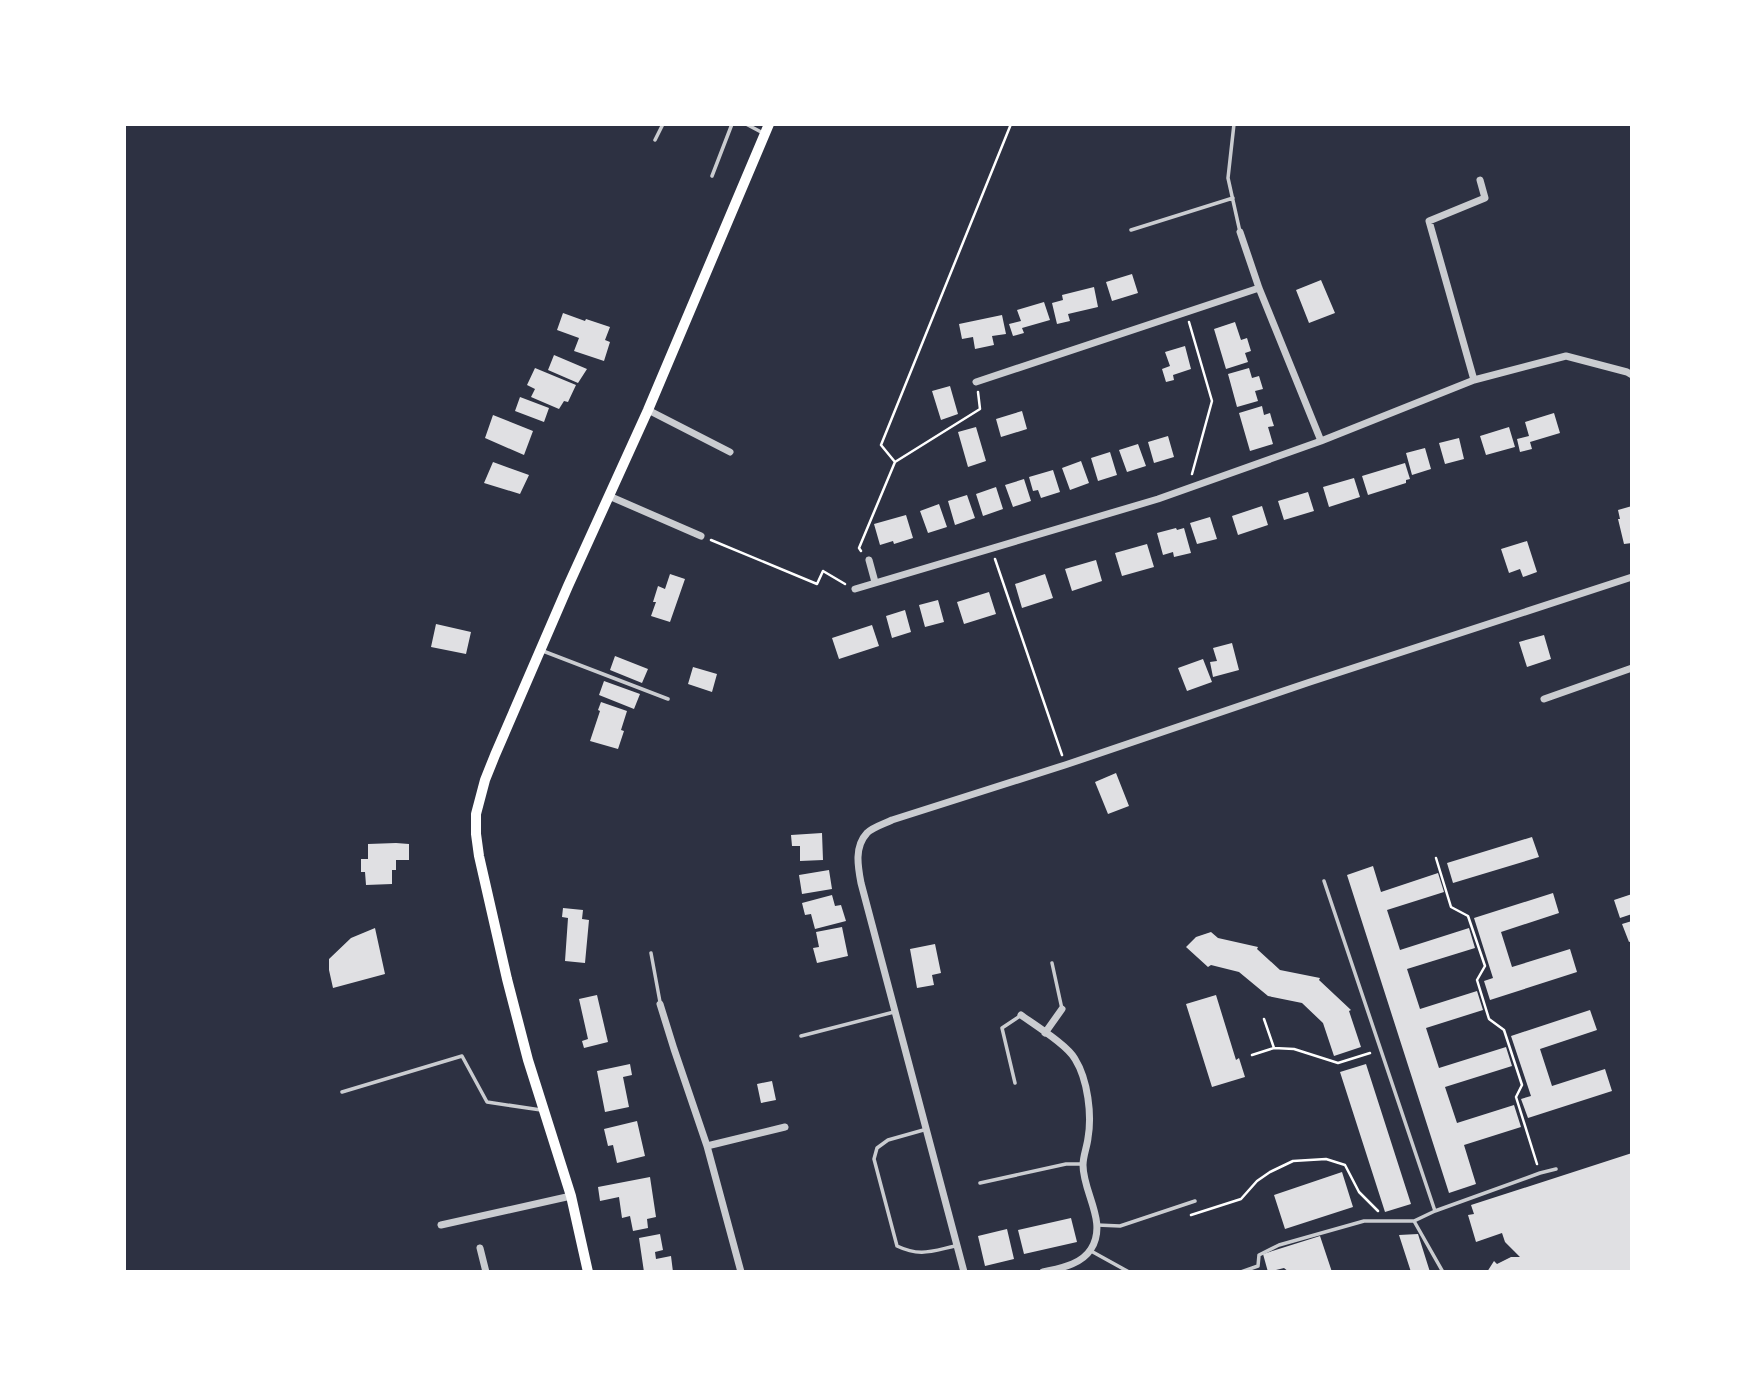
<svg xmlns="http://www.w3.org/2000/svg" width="1756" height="1396" font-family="'Fira Sans Condensed',sans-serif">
  <rect width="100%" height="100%" fill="#2d3142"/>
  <!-- building -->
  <path fill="#e0e0e3" d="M1132 274 1138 293 1112 301 1106 282Z
    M1321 280 1335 313 1309 323 1296 290Z
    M1094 287 1098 307 1068 314 1070 321 1057 324 1052 303 1063 300 1062 295Z
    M1044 302 1050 320 1022 328 1024 333 1013 336 1009 324 1021 321 1017 310Z
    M563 313 585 321 586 319 610 327 605 340 610 342 604 361 574 351 579 338 557 330Z
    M1002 315 1006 334 992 336 994 345 975 349 973 337 962 339 959 324Z
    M1235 322 1241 340 1247 338 1251 351 1245 353 1248 362 1226 369 1214 329Z
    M1185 346 1191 369 1173 375 1174 380 1166 382 1162 369 1170 366 1165 352Z
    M554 355 587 369 578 383 548 370Z
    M535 368 576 385 568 402 564 401 559 409 531 397 535 389 527 385Z
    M1249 368 1252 378 1259 376 1263 389 1255 391 1258 401 1237 407 1228 374Z
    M950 386 958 414 941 420 932 391Z
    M520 397 549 408 544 422 515 411Z
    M1262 406 1264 415 1270 413 1272 420 1274 426 1268 427 1273 444 1250 451 1239 413Z
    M1022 411 1027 429 1001 437 996 419Z
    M1554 413 1560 433 1530 442 1532 449 1520 452 1517 439 1529 436 1525 422Z
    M493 415 533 431 524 455 485 438Z
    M976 427 986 461 968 467 958 432Z
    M1509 427 1515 447 1486 455 1480 436Z
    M1168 436 1174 457 1154 463 1148 442Z
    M1459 438 1464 459 1445 464 1439 443Z
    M1138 444 1146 466 1127 472 1119 450Z
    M1425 448 1431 469 1412 475 1406 453Z
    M1110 452 1117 475 1098 481 1091 458Z
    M1081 461 1089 483 1070 490 1062 468Z
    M493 462 529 475 520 494 484 483Z
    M1405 463 1410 479 1406 480V483L1368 495 1362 476Z
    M1053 470 1060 492 1041 498 1038 490 1033 491 1029 477Z
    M1354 478 1360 497 1329 507 1323 487Z
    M1024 479 1031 501 1013 507 1005 485Z
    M996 487 1003 509 983 516 976 494Z
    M1308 492 1314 511 1284 520 1278 501Z
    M967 495 975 518 955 525 948 501Z
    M939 504 947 527 928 533 920 511Z
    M1262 506 1268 525 1238 535 1232 516Z
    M1632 506V543L1624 544 1618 519H1620L1618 510Z
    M906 515 913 538 894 544 893 541 880 545 874 524Z
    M1210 517 1217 539 1197 544 1190 523Z
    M1176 528 1177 530 1184 528 1191 553 1174 557 1173 552 1163 555 1157 533Z
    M1527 541 1537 572 1523 577 1520 569 1509 573 1501 549Z
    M1147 544 1154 567 1122 576 1115 553Z
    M1096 560 1102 581 1072 591 1065 569Z
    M670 574 685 579 670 622 651 616 656 602H653L658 586 665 589Z
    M1045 574 1053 598 1022 608 1015 584Z
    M989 592 996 614 964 624 957 602Z
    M938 600 944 622 925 627 919 605Z
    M905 610 911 632 892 638 886 616Z
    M436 624 471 632 466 654 431 647Z
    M872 625 879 646 839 659 832 638Z
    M1544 635 1551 659 1527 667 1519 642Z
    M1232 643 1239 670 1213 677 1210 662 1217 661 1213 648Z
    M615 656 648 669 642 683 610 670Z
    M1203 659 1212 682 1187 691 1178 668Z
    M693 667 717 674 712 692 688 684Z
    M604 681 640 694 634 709 599 695Z
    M601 702 627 711 621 730 624 731 618 749 590 741 600 711 598 710Z
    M1116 773 1129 806 1108 814 1095 782Z
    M822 833 823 860 800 861V846H792L791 835Z
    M1532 837 1539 857 1453 883 1447 863Z
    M396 843 409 844V860H396V870H392V884L366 885 365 872H361V859H368V844Z
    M1373 866 1381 892 1438 873 1444 892 1387 910 1400 950 1469 928 1475 948 1407 969 1420 1009 1477 991 1483 1010 1426 1028 1439 1068 1506 1047 1512 1066 1445 1087 1457 1123 1514 1105 1521 1127 1464 1145 1476 1184 1449 1193 1347 875Z
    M829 870 832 889 802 894 799 875Z
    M1553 893 1559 913 1501 932 1512 967 1570 949 1577 972 1490 1000 1484 981 1493 978 1474 918Z
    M1632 894V914L1620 918 1614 900Z
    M832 895 835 906 841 905 846 921 815 929 811 914 805 915 802 903Z
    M563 908 583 910 582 919 589 920 585 963 565 961 568 918 562 917Z
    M1632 921V941L1629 942 1622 924Z
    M842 927 848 956 817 963 813 948 819 947 816 932Z
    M375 928 385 974 333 988 329 970V959L351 938Z
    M1211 932 1218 938 1258 947 1257 949 1280 970 1320 978 1319 980 1351 1010 1349 1011 1361 1047 1334 1056 1323 1023 1302 1003 1268 996 1239 972 1211 965 1208 967 1186 947 1196 937Z
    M935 944 941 973 932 975 934 985 917 988 910 949Z
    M597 995 608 1042 584 1048 582 1041 588 1039 579 999Z
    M1216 995 1236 1060 1239 1058 1245 1077 1212 1087 1186 1004Z
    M1590 1010 1597 1030 1540 1049 1552 1086 1605 1069 1612 1091 1528 1118 1521 1099 1531 1096 1511 1036Z
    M630 1064 632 1075 623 1077 629 1107 605 1112 597 1071Z
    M1366 1064 1411 1204 1385 1212 1340 1072Z
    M772 1081 776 1100 761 1103 757 1084Z
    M637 1121 645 1156 617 1163 613 1145 608 1146 604 1129Z
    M1632 1153V1272H1561L1559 1270 1553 1272H1487L1494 1261 1497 1264 1511 1257H1520L1505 1242 1502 1233 1476 1242 1468 1215 1474 1214 1471 1205Z
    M1342 1172 1353 1207 1285 1229 1274 1195Z
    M650 1177 656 1217 647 1219 648 1228 633 1231 630 1216 622 1218 619 1197 600 1201 598 1187Z
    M1071 1218 1077 1242 1024 1254 1018 1230Z
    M1007 1229 1014 1259 985 1266 978 1236Z
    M660 1234 663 1250 655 1252 656 1259 671 1256 673 1272H644L639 1238Z
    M1418 1234 1430 1272H1411L1399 1235Z
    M1320 1236 1332 1272H1289L1284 1268 1268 1272 1263 1254Z"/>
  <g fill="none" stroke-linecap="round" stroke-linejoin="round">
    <!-- path -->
    <path stroke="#fff" stroke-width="2.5" d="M1189 322 1212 401 1192 474
      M895 462 881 445 1011 124
      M711 540 817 584 823 571 845 584
      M861 551 859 548 895 462 980 409 978 392
      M995 559 1062 755
      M1436 858 1451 907 1468 916 1485 966 1477 980 1489 1019 1504 1030 1522 1085 1516 1097 1537 1164
      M1264 1019 1274 1048
      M1252 1055 1274 1048 1294 1049 1338 1063 1370 1053
      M1191 1215 1241 1199 1257 1181 1270 1172 1293 1161 1326 1159 1345 1165 1359 1192 1378 1211"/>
    <!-- service -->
    <path stroke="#caccd0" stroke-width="3.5" d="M746 124 763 133
      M1234 124 1228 178 1240 232
      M655 140 663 124
      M712 176 732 124
      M1131 230 1233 198
      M543 651 668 699
      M1324 881 1435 1211
      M651 953 660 1002
      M1052 963 1062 1009
      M801 1036 894 1012
      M1015 1083 1002 1028 1020 1016
      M342 1092 462 1056 487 1102 541 1110
      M927 1129 888 1140 877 1148 874 1159 897 1246C920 1257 932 1251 955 1246
      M980 1183 1066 1164H1081
      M1414 1221 1435 1211 1540 1173 1556 1169
      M1097 1225 1120 1226 1195 1201
      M1091 1251 1129 1272
      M1241 1272 1258 1266 1259 1255 1279 1245 1364 1221H1414L1443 1272"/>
    <!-- minor -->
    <path stroke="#caccd0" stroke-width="7" d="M1240 232 1259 288 1321 441
      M1474 380 1429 221 1485 198 1480 180
      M976 382 1259 288
      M648 410 730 452
      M609 496 701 536
      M869 560 875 582
      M855 589 1158 499 1321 441 1474 380 1566 356 1627 372 1632 375
      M1544 699 1632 668
      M660 1004 674 1049 707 1146 741 1272
      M1021 1015C1036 1026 1067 1045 1075 1059 1088 1080 1092 1115 1088 1138 1087 1147 1083 1156 1083 1165 1083 1193 1108 1222 1091 1249 1081 1265 1060 1268 1043 1272
      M1045 1033 1062 1009
      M707 1146 785 1127
      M441 1225 571 1196
      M480 1248 486 1272
      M964 1272 861 883C858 867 854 847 867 833 873 827 884 824 892 820L1065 765 1310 682 1632 577"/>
    <!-- secondary -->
    <path stroke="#fff" stroke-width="10" d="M588 1272 571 1196 528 1060 507 979 479 856 476 834V814L485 780 495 755 568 586 648 410 769 124"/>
  </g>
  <!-- border -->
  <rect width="1756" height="1396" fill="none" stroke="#ffffff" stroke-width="252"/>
</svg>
